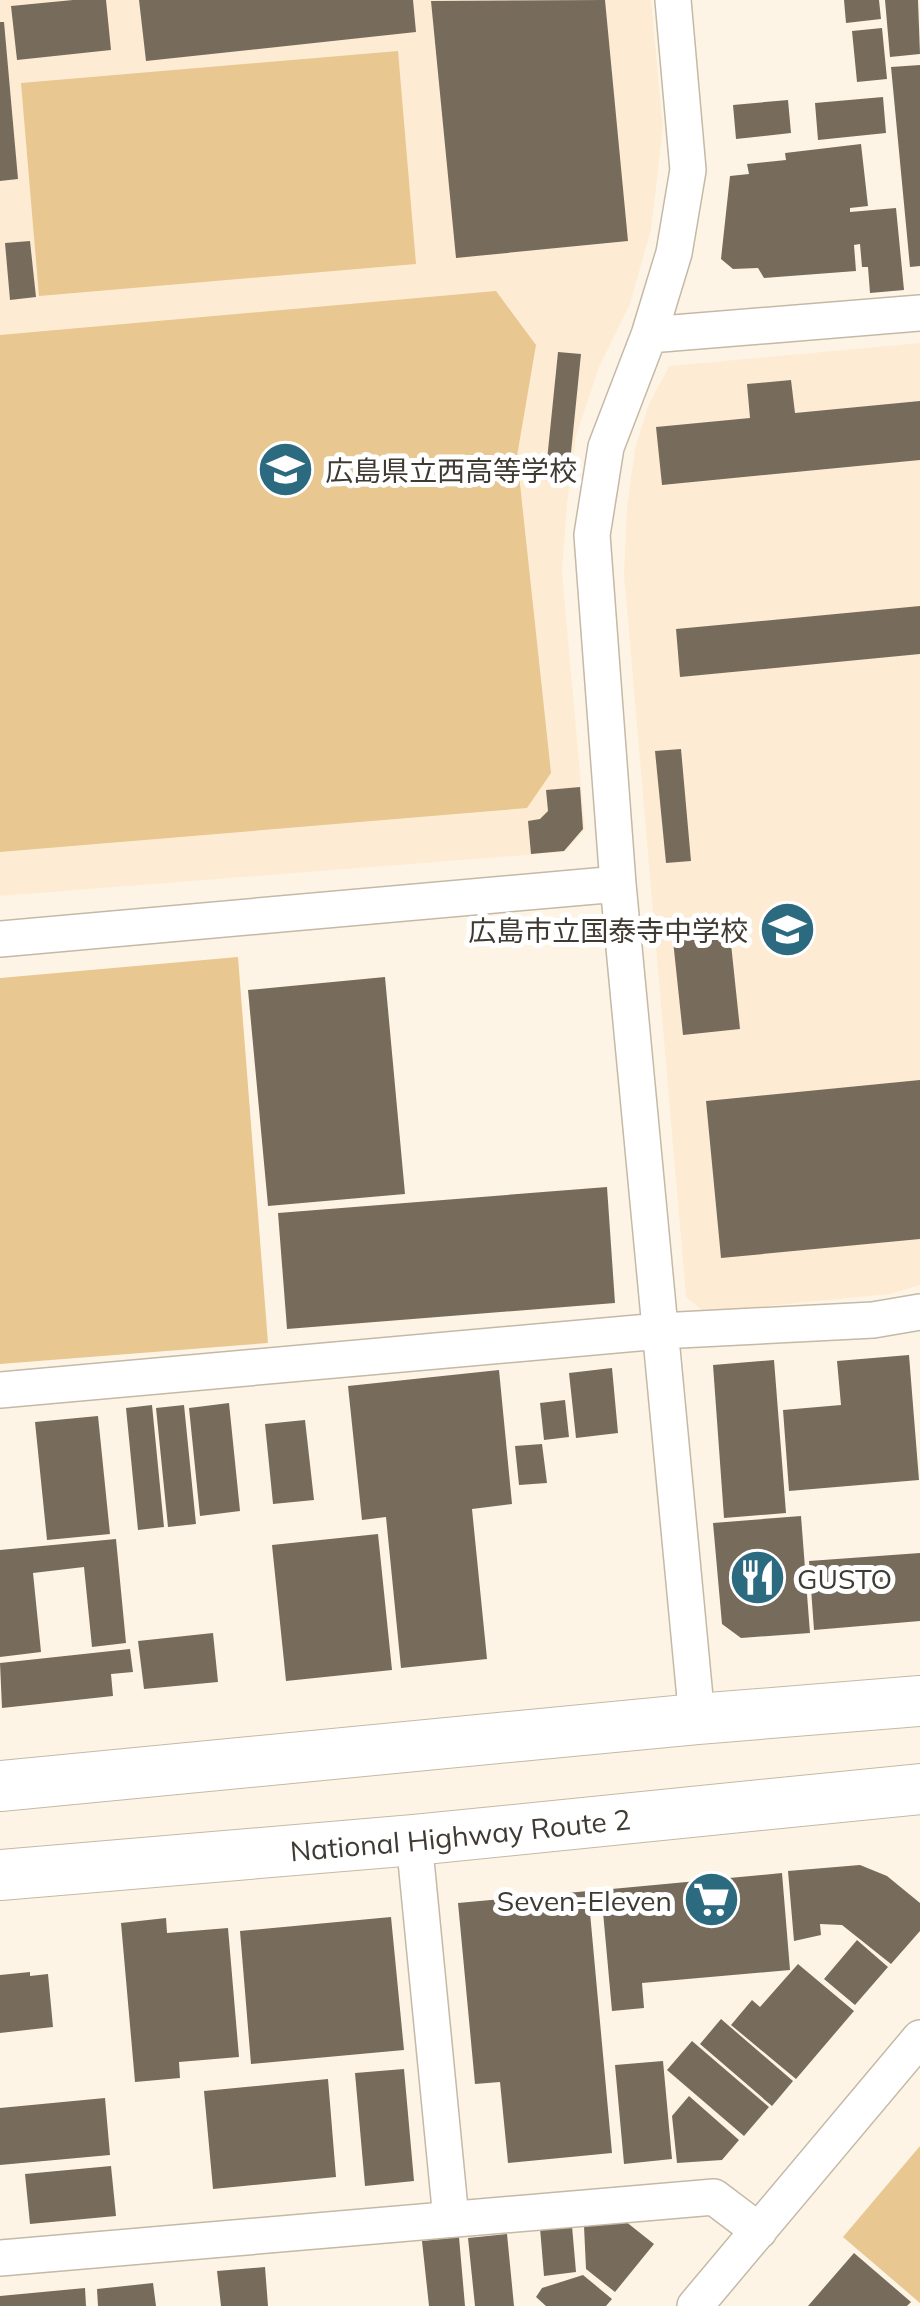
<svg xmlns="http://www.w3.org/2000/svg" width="920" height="2306" font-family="Mulish,'Noto Sans JP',sans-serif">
  <rect width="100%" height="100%" fill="#fef4e5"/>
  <!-- built -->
  <path fill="#fdecd3" d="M0 0H651L663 128 651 230 630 304 599 367 576 436 567 504 562 571 585 829 565 852 0 896Z
    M920 343V1285L890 1294 704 1312 686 1297 624 574 627 507 635 449 648 406 669 366Z"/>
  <!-- green -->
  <path fill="#e8c791" d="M398 51 416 264 39 296 21 83Z
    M496 291 536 345 517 456 551 773 527 808 0 852V335Z
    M238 957 268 1343 0 1364V978Z
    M920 2146V2303L843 2237Z"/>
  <!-- building -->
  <path fill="#776c5c" d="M73 0H106L111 50 17 60 11 6Z
    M139 0H413L416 32 146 61Z
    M605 0 628 241 456 258 431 1Z
    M844 0H879L881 19 846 23Z
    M885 0H918L920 54 890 57Z
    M0 22H4L18 179 0 181Z
    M882 28 887 79 857 82 852 31Z
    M920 65V266L910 267 891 67Z
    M883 97 886 133 818 140 815 103Z
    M788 100 791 133 736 139 733 105Z
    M861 144 868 206 850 208V212L896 208 904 290 870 293 868 267H862L860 244 854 245 856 271 764 278 758 268 733 269 721 259 730 176 749 174 747 164 786 160 785 153Z
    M30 241 36 297 10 300 5 243Z
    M558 352 581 354 568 482 545 480Z
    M791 380 795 413 920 401V460L662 485 656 427 750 418 747 384Z
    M920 606V654L680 677 676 629Z
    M681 749 691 861 666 863 655 751Z
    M580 787 583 829 564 851 531 854 528 821 540 819 548 811 546 790Z
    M729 925 740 1029 683 1035 672 931Z
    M385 977 405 1194 268 1206 248 990Z
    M920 1080V1239L721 1258 706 1101Z
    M607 1187 615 1303 287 1329 278 1213Z
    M909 1355 919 1480 789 1491 783 1410 841 1405 837 1361Z
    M774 1360 786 1513 724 1518 713 1365Z
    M612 1368 618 1433 576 1438 569 1373Z
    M499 1370 512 1504 472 1509 487 1659 401 1668 386 1517 362 1520 348 1386Z
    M565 1400 569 1437 544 1440 540 1403Z
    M229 1403 240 1511 200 1516 189 1408Z
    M152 1405 164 1527 138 1530 126 1408Z
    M184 1405 196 1524 168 1527 156 1408Z
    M98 1416 110 1534 47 1540 35 1422Z
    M305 1420 314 1500 273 1504 265 1424Z
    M542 1444 547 1483 519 1485 515 1446Z
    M801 1516 810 1633 741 1638 722 1624 713 1523Z
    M378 1534 392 1670 286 1681 272 1545Z
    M116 1539 126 1643 92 1647 84 1567 33 1573 41 1652 0 1657V1550Z
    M920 1553V1621L814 1630 809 1561Z
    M213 1633 218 1682 144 1689 138 1641Z
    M130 1649 133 1672 111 1674 113 1696 2 1708 0 1663Z
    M860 1865 887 1876 920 1903V1931L891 1964 842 1925 820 1924 821 1935 794 1941 788 1871Z
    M782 1873 790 1970 642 1983 644 2008 612 2011 601 1890Z
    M588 1891 612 2153 508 2163 500 2082 475 2084 458 1903Z
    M391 1917 404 2050 251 2064 240 1931Z
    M166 1918 167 1933 228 1928 239 2057 179 2062 180 2078 135 2082 121 1923Z
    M857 1940 888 1967 855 2005 824 1979Z
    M798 1964 854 2011 796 2079 731 2025 752 2000 760 2007Z
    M30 1972V1976L48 1974 53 2027 0 2033V1975Z
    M721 2019 793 2081 772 2106 700 2044Z
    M692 2041 769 2107 744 2136 667 2070Z
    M663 2061 672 2159 624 2164 615 2065Z
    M404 2069 414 2181 365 2186 355 2073Z
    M328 2079 336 2177 213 2189 204 2091Z
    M689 2096 739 2140 722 2160 677 2163 672 2116Z
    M105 2098 110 2155 0 2165V2108Z
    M111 2166 116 2216 30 2224 25 2174Z
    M625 2221 654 2244 615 2292 586 2269 584 2226Z
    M572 2226 576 2272 544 2276 540 2228Z
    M507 2234 514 2306H475L468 2238Z
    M459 2237 465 2306H429L422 2241Z
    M854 2253 911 2302 907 2306H808Z
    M265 2267 268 2306H221L217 2271Z
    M583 2275 612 2299 606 2306H546L536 2297 542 2288Z
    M153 2283 156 2306H98L97 2289Z
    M85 2288 86 2306H0V2296Z"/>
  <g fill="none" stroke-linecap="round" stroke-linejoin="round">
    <defs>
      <path id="minor" d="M673 0 688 170 674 253 649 335 606 447 592 535 618 884 697 1719
        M649 335 920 313
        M0 939 618 884
        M0 1390 660 1331 873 1320 920 1312
        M414 1840 451 2219
        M0 2258 714 2197 759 2231
        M695 2306 920 2038"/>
      <g id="highway">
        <path d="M0 1786 697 1719 920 1701"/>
        <path id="s1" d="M0 1875 414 1840 920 1789"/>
      </g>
    </defs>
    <!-- minor casing -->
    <use href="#minor" stroke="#c4b9a7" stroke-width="38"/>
    <!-- highway casing -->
    <use href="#highway" stroke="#c4b9a7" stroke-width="52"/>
    <!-- minor -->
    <use href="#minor" stroke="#fff" stroke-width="35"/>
    <!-- highway -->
    <use href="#highway" stroke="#fff" stroke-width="50"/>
  </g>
  <!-- icons -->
  <defs>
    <symbol id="school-disc" viewBox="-11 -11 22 22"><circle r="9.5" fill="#2c6a80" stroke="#fff"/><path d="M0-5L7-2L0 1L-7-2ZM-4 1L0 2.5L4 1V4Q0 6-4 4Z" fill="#fff"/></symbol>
    <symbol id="restaurant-disc" viewBox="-11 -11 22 22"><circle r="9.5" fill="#2c6a80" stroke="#fff"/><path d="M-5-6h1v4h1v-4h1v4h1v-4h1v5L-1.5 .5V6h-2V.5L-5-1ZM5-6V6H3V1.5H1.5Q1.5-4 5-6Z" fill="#fff"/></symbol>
    <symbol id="supermarket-disc" viewBox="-11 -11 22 22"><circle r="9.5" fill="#2c6a80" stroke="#fff"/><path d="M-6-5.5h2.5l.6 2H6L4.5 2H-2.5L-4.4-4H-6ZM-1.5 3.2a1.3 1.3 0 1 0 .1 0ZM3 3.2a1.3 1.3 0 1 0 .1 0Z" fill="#fff"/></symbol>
  </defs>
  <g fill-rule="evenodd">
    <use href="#school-disc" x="254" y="438" width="63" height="63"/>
    <use href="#school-disc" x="756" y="898" width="63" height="63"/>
    <use href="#restaurant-disc" x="726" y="1546" width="63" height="63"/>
    <use href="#supermarket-disc" x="680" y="1868" width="63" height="63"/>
  </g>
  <g text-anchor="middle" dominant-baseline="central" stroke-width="10" stroke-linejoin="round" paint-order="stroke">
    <!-- poi labels -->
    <g font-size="28" fill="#3f3a32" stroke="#fff" text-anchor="start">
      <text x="325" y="470">広島県立西高等学校</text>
      <text x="748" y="930" text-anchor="end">広島市立国泰寺中学校</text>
      <text x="797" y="1578">GUSTO</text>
      <text x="672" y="1900" text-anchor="end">Seven-Eleven</text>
    </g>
    <!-- street labels -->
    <g font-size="28" fill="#3f3a32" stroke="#fff">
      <text stroke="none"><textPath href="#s1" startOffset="462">National Highway Route 2</textPath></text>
    </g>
  </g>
</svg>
